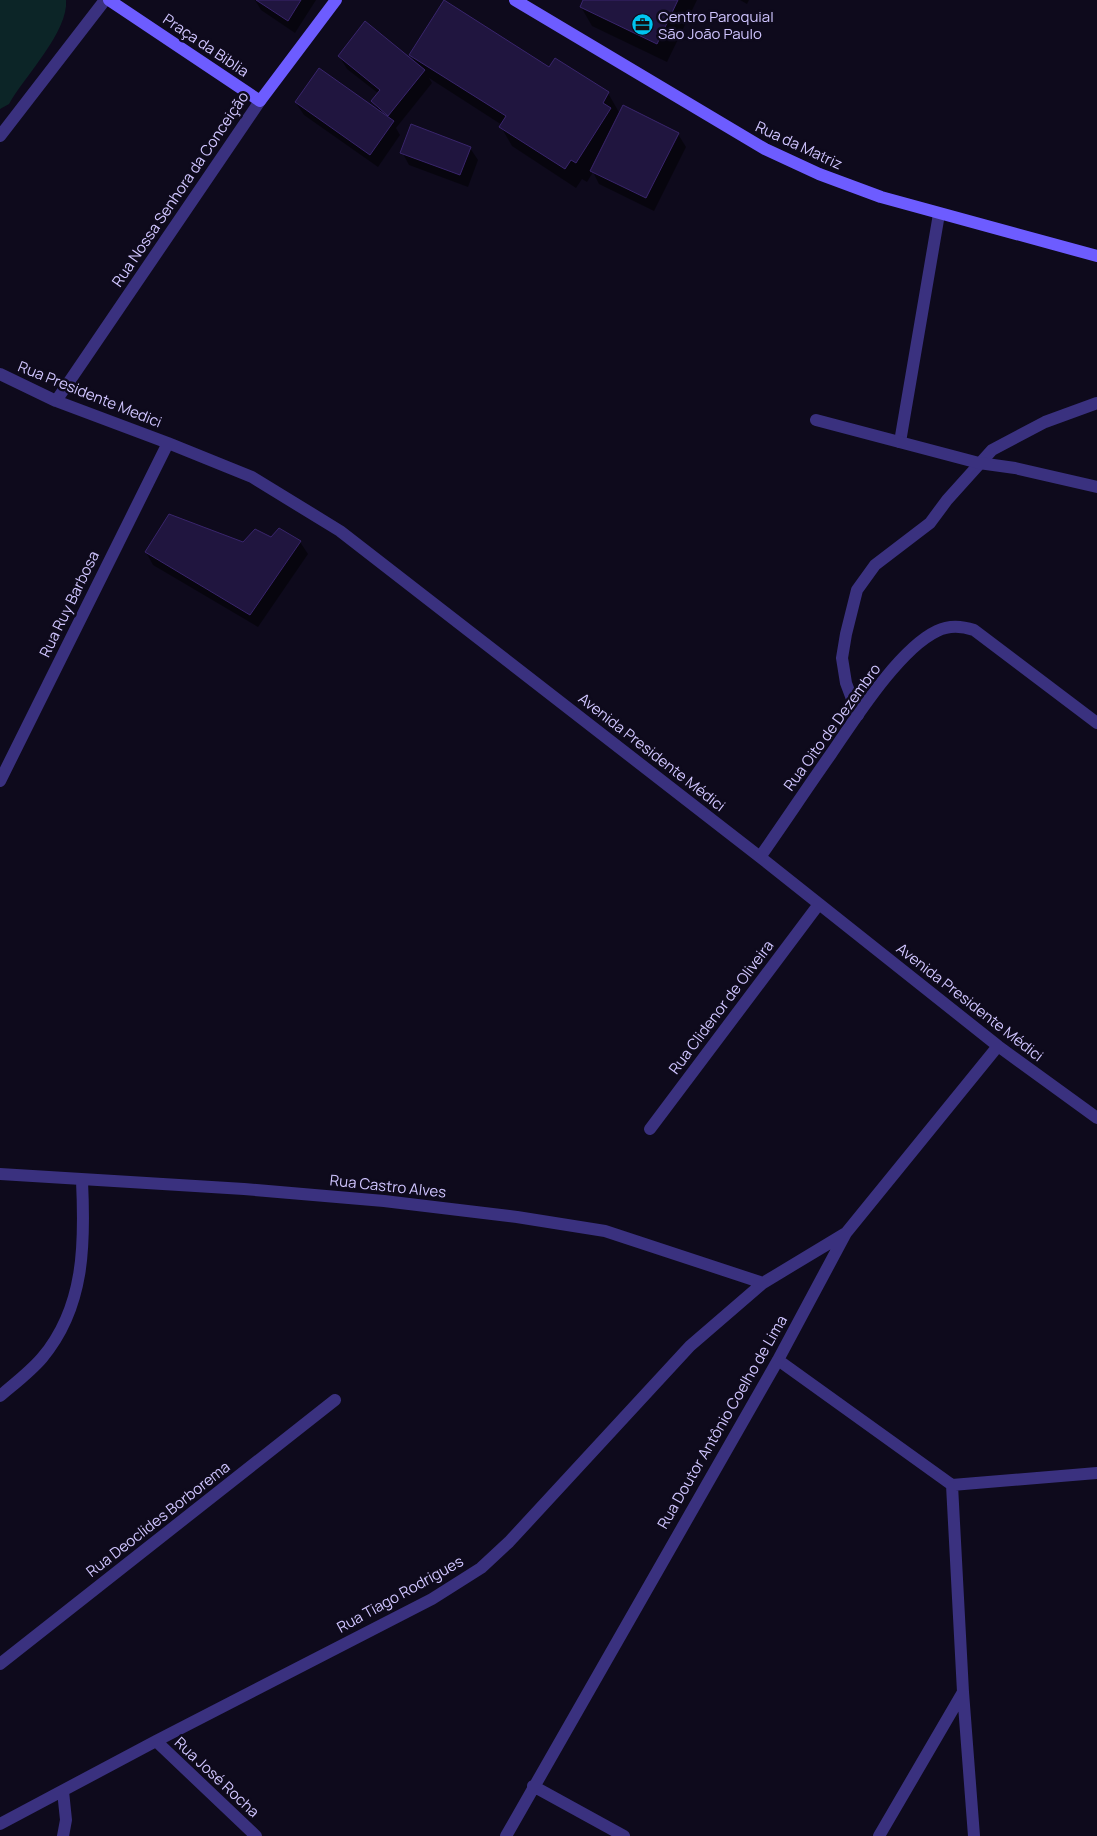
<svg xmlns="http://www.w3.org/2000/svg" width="1097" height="1836" font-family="Manrope,sans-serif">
  <rect width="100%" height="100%" fill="#0e0a1c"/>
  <!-- green -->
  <path fill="#0c2527" d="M0 0H66C69 31 24 77 9 104L0 109Z"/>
  <!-- shadow -->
  <path fill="#0007" d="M255 0H316L295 33 261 10Z
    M584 0H697L667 62 592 26 581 7Z
    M740 0H749L747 4Z
    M411 55 550 69 555 60 608 93 620 114 678 134 686 147 654 211 599 184 593 172 587 182 582 179 576 188 512 146 501 127 502 125 429 78 432 83 396 128 400 135 378 167 304 115 296 103 379 112 373 101 379 94 347 69 339 56 416 64Z
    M470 148 478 160 468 187 409 165 402 152Z
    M271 539 300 542 308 554 258 627 153 565 146 552 244 544Z"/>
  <!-- building -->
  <path fill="#20153f" stroke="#39256c" d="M256 0H301L288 21Z
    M444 0 549 67 555 58 609 92 603 103 611 108 576 163 571 160 565 169 499 127 506 116 409 55Z
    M583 0H678L657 44 580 7Z
    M365 21 425 70 388 116 371 101 380 90 338 56Z
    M319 68 394 121 370 155 295 102Z
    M623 105 679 133 646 198 590 171Z
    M411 124 471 147 460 175 400 153Z
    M169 514 243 542 255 529 271 537 279 528 301 541 250 615 145 552Z"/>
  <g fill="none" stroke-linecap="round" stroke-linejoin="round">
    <!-- service -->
    <path stroke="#3a317f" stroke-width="12" d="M900 442 939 214
      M858 715 846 683 842 658 846 634 857 590 875 565 930 523 947 500 992 450 1045 422 1097 403"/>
    <!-- minor -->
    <path stroke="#3a317f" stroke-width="12" d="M0 136 105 0
      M0 374 56 401 168 443 252 477 340 531 760 857 998 1046 1097 1118
      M56 401 260 101
      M816 420 979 463 1015 468 1097 487
      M0 781 168 443
      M760 857C784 823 807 788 831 754 855 719 899 649 937 631 949 625 962 626 974 630L1097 723
      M650 1129 819 904
      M0 1174 244 1189 384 1201 517 1217 605 1231 763 1283
      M778 1360 952 1485 963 1692 974 1836
      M0 1396C14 1384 30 1372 42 1358 85 1307 85 1243 82 1181
      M952 1485 1097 1473
      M0 1664 335 1400
      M156 1741 256 1836
      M533 1786 624 1836
      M0 1824 156 1741 432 1599 481 1568 509 1542 690 1346 763 1283 846 1233
      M63 1836 66 1820 63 1791
      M506 1836 778 1360 846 1233 998 1046
      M879 1836 963 1692"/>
    <!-- secondary -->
    <path stroke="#6d5cff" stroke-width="12" d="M109 0 260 101 336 0
      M515 0 765 149 819 174 881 197 1097 256"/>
  </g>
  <!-- icons -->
  <defs>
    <symbol id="office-disc" viewBox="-11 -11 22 22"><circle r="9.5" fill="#00c5f0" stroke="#0e0a1c"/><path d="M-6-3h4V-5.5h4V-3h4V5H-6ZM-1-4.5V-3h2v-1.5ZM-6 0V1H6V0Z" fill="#111"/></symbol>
  </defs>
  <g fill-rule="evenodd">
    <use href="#office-disc" x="630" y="12" width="25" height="25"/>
  </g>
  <g text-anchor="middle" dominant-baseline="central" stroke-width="5" stroke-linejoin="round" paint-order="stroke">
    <!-- poi labels -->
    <g font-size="15" fill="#d0c5ff" stroke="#0e0a1c" text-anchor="start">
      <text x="658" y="16">Centro Paroquial<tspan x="658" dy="17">São João Paulo</tspan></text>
    </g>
    <!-- street labels -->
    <g font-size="15" fill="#d0c5ff" stroke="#0e0a1c">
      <text transform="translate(206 45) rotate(34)">Praça da Biblia</text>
      <text transform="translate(799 145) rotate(25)">Rua da Matriz</text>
      <text transform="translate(180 189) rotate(-56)">Rua Nossa Senhora da Conceição</text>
      <text transform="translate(90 394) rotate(22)">Rua Presidente Medici</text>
      <text transform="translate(69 604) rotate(-64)">Rua Ruy Barbosa</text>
      <text transform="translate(832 727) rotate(-54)">Rua Oito de Dezembro</text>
      <text transform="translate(652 752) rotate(38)">Avenida Presidente Médici</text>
      <text transform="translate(970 1002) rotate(38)">Avenida Presidente Médici</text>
      <text transform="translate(721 1007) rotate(-53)">Rua Clidenor de Oliveira</text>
      <text transform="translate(388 1186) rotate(6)">Rua Castro Alves</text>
      <text transform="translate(722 1422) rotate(-60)">Rua Doutor Antônio Coelho de Lima</text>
      <text transform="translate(158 1519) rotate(-38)">Rua Deoclides Borborema</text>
      <text transform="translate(400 1594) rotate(-29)">Rua Tiago Rodrigues</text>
      <text transform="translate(217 1777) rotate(43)">Rua José Rocha</text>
    </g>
  </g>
</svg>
